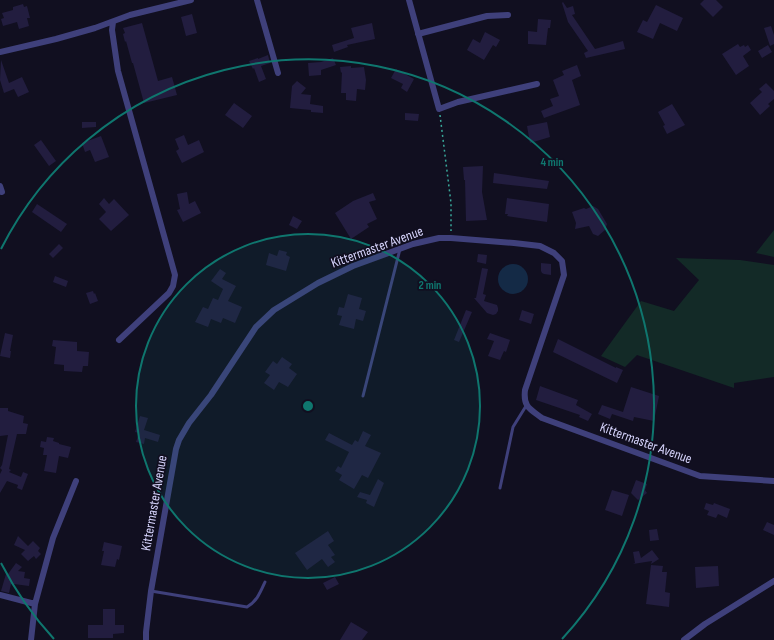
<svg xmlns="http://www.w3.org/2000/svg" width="774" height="640" font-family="'Sofia Sans Condensed',sans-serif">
  <rect width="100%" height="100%" fill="#110f20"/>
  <!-- green -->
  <path fill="#132a27" d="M774 230V257L756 253Z
    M676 258 740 260 774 265V377L734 383V388L637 355 625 367 601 356 641 301 674 311 699 280Z"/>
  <!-- water -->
  <path fill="#142a46" d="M498 279a15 15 0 1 1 30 0a15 15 0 1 1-30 0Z"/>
  <!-- building -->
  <path fill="#221d3f" d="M704 0H716L723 7 713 17 700 4Z
    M563 2 567 8 573 6 575 14 572 15 595 49 623 41 625 49 586 58 584 53 588 51 568 22 562 3Z
    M23 4 24 7 27 6 30 18H27L29 26 19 29 17 22 3 26 1 19 4 18 2 13 13 10V7Z
    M656 5 683 18 677 31 660 23 653 39 637 32 643 20 647 22Z
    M192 14 197 33 186 36 181 17Z
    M538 19 551 20 550 28H548L546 45 528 44V31L537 32Z
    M142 23 158 81 172 77 177 95 144 103 133 63H132L126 41 125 42 123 34 125 33 123 28Z
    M372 23 375 39 347 45 348 47 334 52 332 45 354 38 351 28Z
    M771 26 774 35V44L770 46 764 28Z
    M485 32 500 40 496 47 493 45 484 60 467 50 473 39 480 43Z
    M738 44 740 47 744 45 745 47 748 45 751 50 743 56 749 66 736 75 722 54Z
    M768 45 772 52 762 58 758 51Z
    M268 55 270 63 261 66 266 79 259 82 254 68 253 69 249 61 258 58V59Z
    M333 58 336 65 321 70V75L309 76 308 63 321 62Z
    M1 60 9 83 22 77 29 92 18 97 14 89 4 93 0 80Z
    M577 65 581 76 572 80 580 105 544 118 541 111 553 106 550 99 559 96 553 80 564 75 562 71Z
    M351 66V68L364 67 366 80 365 90 357 89 356 101 346 100V93H341L342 72 341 73 340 67Z
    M396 69 414 79 407 92 401 88 403 84 391 78Z
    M297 81 306 88 301 94 311 95 310 104 323 106V113L311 112V110L290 108 292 86Z
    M766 83 774 91V99L768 104 770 106 760 115 750 103 762 92 759 89Z
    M234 103 252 116 243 128 225 115Z
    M672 104 685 125 667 134 663 126 665 125 658 112Z
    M405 113 419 114 418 121 405 120Z
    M82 122H96V127L82 128Z
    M547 122 550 137 530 143 527 126Z
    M184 135 188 145 199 140 204 152 182 163 176 151 179 149 175 139Z
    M101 136 109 157 95 162 90 150 85 152 82 143Z
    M41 140 56 161 49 166 34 145Z
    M483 166 482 192 487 220 466 221 465 180H464L463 167Z
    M494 173 549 181 547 189 493 183Z
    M187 192 189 204 195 201 201 213 183 222 177 210 180 209 177 194Z
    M373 193 376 200 369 202 377 219 367 224 369 227 351 239 335 213 353 201Z
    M104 198 109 204 114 199 129 215 111 231 99 219 106 212 99 204Z
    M507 198 549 204 547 222 507 216 508 214H505Z
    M37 204 67 224 61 232 32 212Z
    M593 206 598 209 607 224 605 230 598 236 593 234 589 226 575 229 576 223 572 212 584 208 586 209Z
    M293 216 302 221 297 229 289 225Z
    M59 244 63 248 53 258 49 254Z
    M279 250 287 252 286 255 290 257 286 271 266 265 269 253 277 256Z
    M478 254 487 255 486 264 477 262Z
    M541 263 551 264V275L544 274 542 273 541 271Z
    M482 268 488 269 483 294 486 295 484 301 497 305 498 308V311L496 314 493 315 487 313 474 298H476Z
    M220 269 226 273 222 279 236 286 228 301 242 307 235 323 223 318 221 323 211 319 208 327 195 322 203 307 208 309 213 298 218 300 223 289 211 281Z
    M55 276 68 281 66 287 53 282Z
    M93 291 94 294 95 293 98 301 90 304 86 293Z
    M348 294 362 298 359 309 366 311 363 321 356 319 354 329 339 325 342 316 337 315 339 307 344 308Z
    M466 310 472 312 459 342 454 340Z
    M522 310 534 314 531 324 519 320Z
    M5 333 13 335 10 351H11L10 358 0 356Z
    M490 333 510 340 506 352 504 351 500 360 488 356 494 341 487 339Z
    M558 339 616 368V367L623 370 617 383 553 352Z
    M53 340 77 342V351L89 352 88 366H83L82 372 64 371V365L54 364 56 347 52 346Z
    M282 357 292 364 289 368 297 374 288 387 279 382 274 390 264 383 270 375 265 372 273 361 277 364Z
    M540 386 578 400 576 405 592 414 588 421 579 417 580 415 536 400Z
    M631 387 659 396 654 421 634 417 633 421 612 414 610 419 598 414 602 405 623 412Z
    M0 408H8V411L24 416 23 423 28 424 26 434H17L9 469 11 470 9 472 21 477 23 472 28 474 22 490 17 488 18 485 7 481 0 493V474L2 470 0 468 2 465 8 435 0 436Z
    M140 416 148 418 144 430 160 435 158 442 145 438 144 444 136 442 139 433 135 432Z
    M363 431 371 435 365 446 381 453 368 478 362 475 354 489 339 480 342 475 335 471 338 466 341 468 349 452 325 440 329 433 352 445 355 440 358 442Z
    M47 437 54 438 53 441 59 443V444L71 447 68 458 59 456 56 473 44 471 47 455H43L44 448 40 447 41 441 46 442Z
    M378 479 384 483 374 507 366 503 367 500 357 497 360 492 370 495Z
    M636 480 647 484 645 490 647 493 638 500 631 493Z
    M612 490 629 495 622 516 605 510Z
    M706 503 713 505 714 503 730 509 727 518 718 514 716 518 707 515 709 511 704 509Z
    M767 522 774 525V535L763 530Z
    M657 529 659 540 650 541 649 530Z
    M328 531 334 541 328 545 335 555 331 557 335 562 328 567 322 559 307 570 295 553Z
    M18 536 28 546 33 541 40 548 38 551 41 554 36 559 34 556 28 561 21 554 25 550 14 545Z
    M104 542 122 546 119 560 117 559 115 567 101 565 104 551H102Z
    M652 550 659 559 651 564 652 561 633 564 635 563 633 552 639 551 641 558Z
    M16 563 22 567 18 571 25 572 24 578 30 579 29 586 14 584V585L11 584 9 593 1 591 6 574H8Z
    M651 565 663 566 662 572H667L665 592 670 593 669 607 646 604Z
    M718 566 719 586 696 588 695 567Z
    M335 577 339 584 327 590 323 583Z
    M103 609H115V625H124V633L113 634V638H88V625H103Z
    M351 622 368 632 362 640H340Z"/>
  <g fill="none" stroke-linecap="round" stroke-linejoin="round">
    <!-- path -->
    <path stroke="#39a89a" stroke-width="1.5" stroke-dasharray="2 3" stroke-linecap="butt" d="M440 115 451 203V231"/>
    <!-- lane -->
    <path stroke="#3f407b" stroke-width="3" d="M363 396 400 249
      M500 488 513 427 526 406
      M151 591 247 607C257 601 260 593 265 582"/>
    <!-- street -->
    <path stroke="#3f407b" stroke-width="6" d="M257 0 278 73
      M409 0 439 109 458 102 537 84
      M113 22 112 30 118 71 175 275 173 286 169 293 119 340
      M418 34 487 16 508 15
      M0 52 56 39 95 28 130 15 191 0
      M0 186 2 192
      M0 595 35 604
      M31 640 35 604 53 538 76 481
      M146 640V632L151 591 176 449 179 440 189 423 211 395 256 327 274 310 318 283 353 266 413 244 439 238H451L514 243 540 246 554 253 562 261 564 275 525 390C523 407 530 409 542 418L700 476 774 481
      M684 640 705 624 774 581"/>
  </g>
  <!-- distance rings -->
  <circle cx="308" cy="406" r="172" fill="#0f766e" fill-opacity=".12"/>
  <g fill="none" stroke="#0f766e" stroke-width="2">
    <circle cx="308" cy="406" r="172"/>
    <path d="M54 639A345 345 0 0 1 1 563M1 249A345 345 0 1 1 562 639"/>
  </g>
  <g text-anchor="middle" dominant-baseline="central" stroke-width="3.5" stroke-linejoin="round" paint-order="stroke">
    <!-- street labels -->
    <g font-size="14" fill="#d5d3fb" stroke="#110f20">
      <text transform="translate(377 247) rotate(-20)">Kittermaster Avenue</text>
      <text transform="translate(646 443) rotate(20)">Kittermaster Avenue</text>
      <text transform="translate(154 503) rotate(-80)">Kittermaster Avenue</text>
    </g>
  </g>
  <circle cx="308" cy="406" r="6" fill="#0f766e" stroke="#110f20" stroke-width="2"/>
  <g font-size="12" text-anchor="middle" font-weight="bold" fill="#0f766e" stroke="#110f20" stroke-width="3.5" stroke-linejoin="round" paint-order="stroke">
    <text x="552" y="166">4 min</text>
    <text x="430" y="289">2 min</text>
  </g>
</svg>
